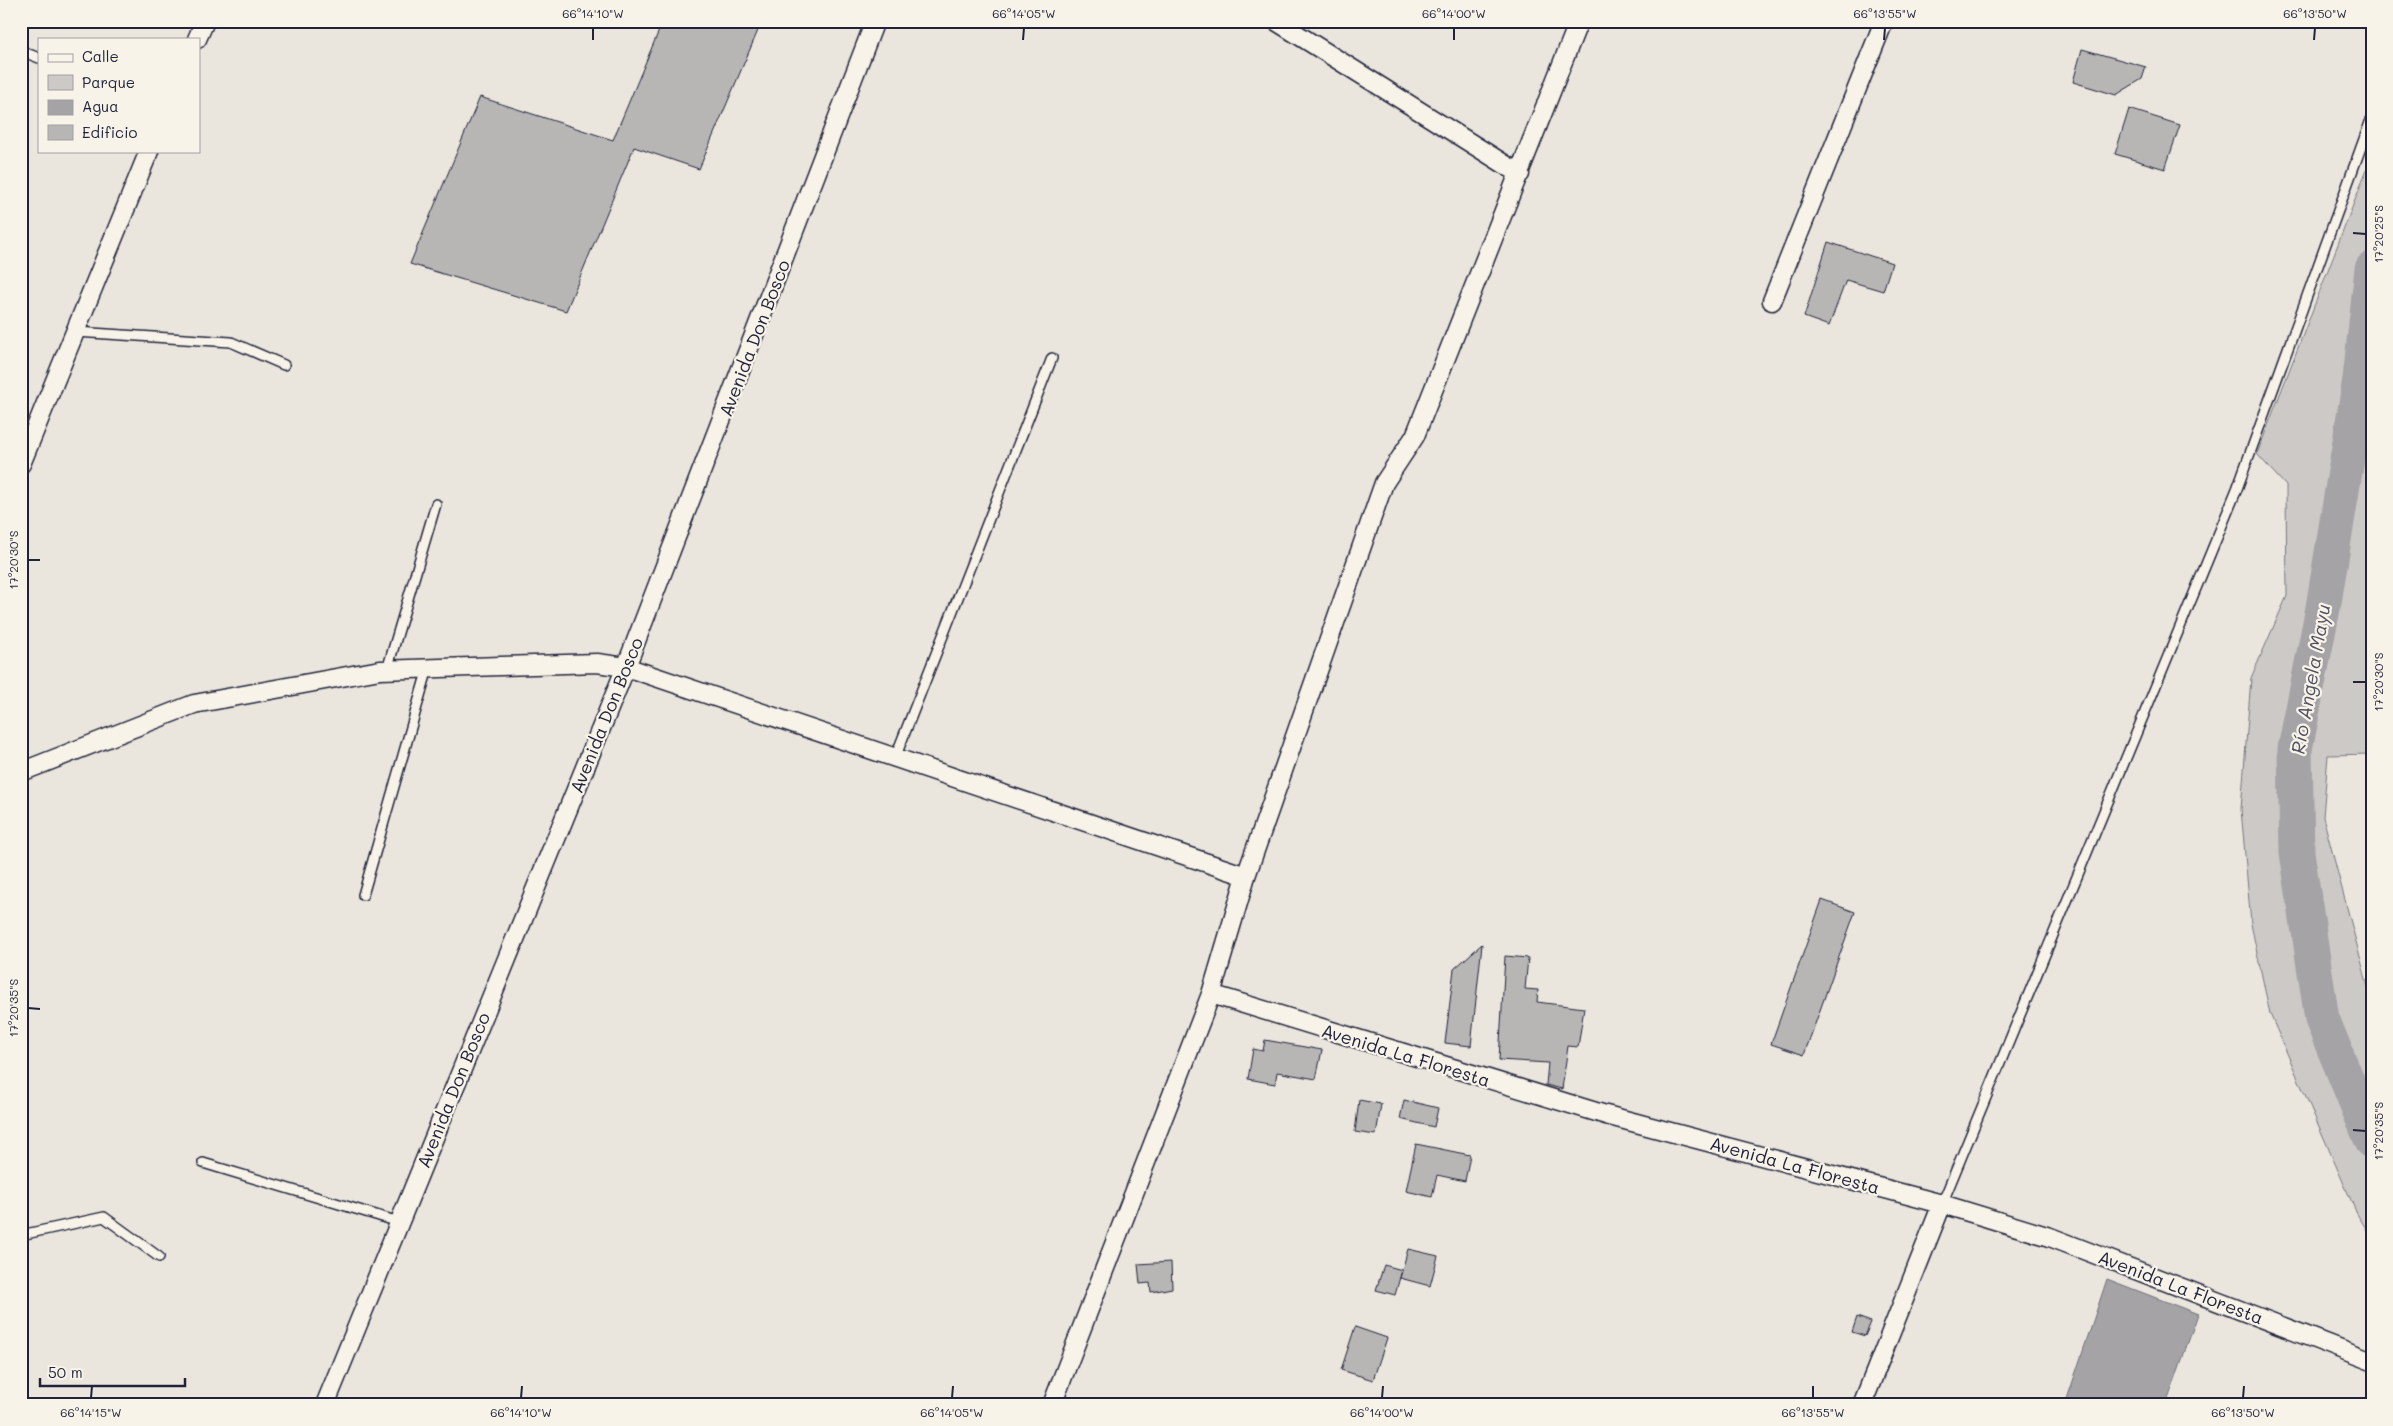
<svg xmlns="http://www.w3.org/2000/svg" width="2393" height="1426" font-family="Mali,sans-serif">
  <rect width="100%" height="100%" fill="#eae6de"/>
  <filter id="ink" filterUnits="userSpaceOnUse"><feTurbulence type="fractalNoise" baseFrequency=".02" numOctaves="2"/><feDisplacementMap in="SourceGraphic" scale="10" xChannelSelector="R" yChannelSelector="G"/><feConvolveMatrix kernelMatrix="1 2 1 2 8 2 1 2 1" color-interpolation-filters="sRGB"/></filter>
  <g filter="url(#ink)">
    <!-- green -->
    <path fill="#cdc9c6" stroke="#787680" d="M2372 156V754L2328 755 2323 817 2372 1002V1238L2357 1214 2270 1014 2251 924 2241 809 2251 678 2287 596 2286 486 2257 454Z"/>
    <!-- water -->
    <path fill="#a6a3a6" stroke="#716f7b" d="M2107 1279 2198 1314 2166 1405H2065Z"/>
    <g fill="none" stroke-linecap="round" stroke-linejoin="round">
      <!-- river -->
      <path stroke="#a6a3a6" stroke-width="35" d="M2372 269 2360 379 2323 608 2295 749 2297 852 2322 1019 2372 1141"/>
    </g>
    <!-- building -->
    <path fill="#b8b6b5" stroke="#22223b" d="M663 21H762L699 169 634 147 566 311 410 264 480 97 613 140Z
      M2082 49 2146 67 2142 79 2116 95 2073 82Z
      M2129 109 2180 125 2165 169 2115 154Z
      M1828 242 1892 263 1883 291 1846 280 1829 326 1804 317Z
      M1822 900 1855 912 1804 1055 1771 1044Z
      M1482 944 1471 1046 1445 1043 1454 969Z
      M1505 956 1528 958 1525 989 1538 990 1537 1002 1584 1008 1578 1047 1568 1046 1562 1089 1546 1085 1548 1063 1499 1060Z
      M1265 1040 1322 1050 1316 1079 1277 1072 1275 1084 1248 1079 1253 1049 1263 1051Z
      M1359 1100 1381 1104 1376 1135 1355 1132Z
      M1404 1100 1438 1108 1434 1127 1400 1119Z
      M1416 1144 1470 1155 1465 1181 1437 1175 1432 1197 1406 1191Z
      M1408 1249 1438 1256 1430 1286 1400 1278Z
      M1171 1262 1172 1288 1151 1292 1150 1283 1140 1284 1138 1264Z
      M1384 1265 1402 1270 1395 1295 1376 1290Z
      M1857 1317 1871 1322 1865 1336 1852 1332Z
      M1355 1327 1387 1338 1373 1380 1341 1370Z"/>
    <g fill="none" stroke-linecap="round" stroke-linejoin="round">
      <defs>
        <path id="service" d="M21 51 39 58
          M76 332 231 342 284 365
          M387 670 436 504
          M895 758 1052 358
          M363 895 428 668
          M203 1163 399 1222
          M1942 1204 2237 489 2372 117
          M21 1235 104 1217 159 1257"/>
        <path id="minor" d="M1276 21 1520 174
          M197 39 205 21
          M1772 301 1884 21
          M21 464 149 151
          M21 772 194 704 380 670 597 663 626 667 1246 876
          M1211 994 1606 1115 1942 1204 2050 1237 2372 1361
          M325 1405 626 667 875 21
          M1052 1405 1211 994 1246 876 1384 483 1415 436 1579 21
          M1862 1405 1942 1204"/>
      </defs>
      <!-- service casing -->
      <use href="#service" stroke="#22223b" stroke-width="12"/>
      <!-- minor casing -->
      <use href="#minor" stroke="#22223b" stroke-width="21"/>
      <!-- service -->
      <use href="#service" stroke="#f7f3e8" stroke-width="9"/>
      <!-- minor -->
      <use href="#minor" stroke="#f7f3e8" stroke-width="18"/>
    </g>
  </g>
  <!-- ticks -->
  <path fill="none" stroke="#22223b" stroke-width="2" d="M593 40V28M1023 40 1024 28M1454 40V28M1884 40 1885 28M2314 40 2315 28M2353 233 2366 234M28 560H40M2353 682H2366M28 1008 40 1009M2353 1130 2366 1131M91 1398 92 1386M521 1398 522 1386M952 1398 953 1386M1382 1398 1383 1386M1813 1398V1386M2243 1398 2244 1386"/>
  <g text-anchor="middle" dominant-baseline="central" stroke-width="4.5" stroke-linejoin="round" paint-order="stroke">
    <!-- street labels -->
    <g font-size="18" fill="#22223b" stroke="#f7f3e8">
      <text transform="translate(754 338) rotate(-69)">Avenida Don Bosco</text>
      <text transform="translate(606 715) rotate(-68)">Avenida Don Bosco</text>
      <text transform="translate(1406 1055) rotate(17)">Avenida La Floresta</text>
      <text transform="translate(453 1090) rotate(-68)">Avenida Don Bosco</text>
      <text transform="translate(1795 1165) rotate(15)">Avenida La Floresta</text>
      <text transform="translate(2181 1287) rotate(21)">Avenida La Floresta</text>
    </g>
    <!-- water labels -->
    <g font-size="19" font-style="italic" fill="#504f60" stroke="#f7f3e8">
      <text transform="translate(2310 679) rotate(-80)">Río Angela Mayu</text>
    </g>
  </g>
  <!-- margin -->
  <rect width="2393" height="1426" fill="none" stroke="#f7f3e8" stroke-width="55"/>
  <!-- legend -->
  <rect x="38" y="38" width="162" height="115" fill="#f7f3e8" stroke="#a29fa3"/>
  <rect x="48" y="54" width="25" height="8" fill="#f7f3e8" stroke="#a29fa3"/>
  <text x="82" y="62" font-size="15" fill="#22223b">Calle</text>
  <rect x="48" y="75" width="25" height="15" fill="#cdc9c6" stroke="#a29fa3"/>
  <text x="82" y="88" font-size="15" fill="#22223b">Parque</text>
  <rect x="48" y="100" width="25" height="15" fill="#a6a3a6" stroke="#a29fa3"/>
  <text x="82" y="112" font-size="15" fill="#22223b">Agua</text>
  <rect x="48" y="125" width="25" height="15" fill="#b8b6b5" stroke="#a29fa3"/>
  <text x="82" y="138" font-size="15" fill="#22223b">Edificio</text>
  <!-- scale -->
  <path d="M40 1378v8h145v-8" fill="none" stroke="#22223b" stroke-width="2.5"/>
  <text x="48" y="1378" font-size="15" fill="#22223b" stroke="#f7f3e8" stroke-width="4" paint-order="stroke">50 m</text>
  <rect x="28" y="28" width="2338" height="1370" fill="none" stroke="#22223b" stroke-width="2"/>
  <g font-size="12" text-anchor="middle" fill="#22223b">
    <text x="593" y="18">66°14'10"W</text>
    <text x="1024" y="18">66°14'05"W</text>
    <text x="1454" y="18">66°14'00"W</text>
    <text x="1885" y="18">66°13'55"W</text>
    <text x="2315" y="18">66°13'50"W</text>
    <text transform="translate(2379 234) rotate(-90)" y="4">17°20'25"S</text>
    <text transform="translate(14 560) rotate(-90)" y="4">17°20'30"S</text>
    <text transform="translate(2379 682) rotate(-90)" y="4">17°20'30"S</text>
    <text transform="translate(14 1008) rotate(-90)" y="4">17°20'35"S</text>
    <text transform="translate(2379 1131) rotate(-90)" y="4">17°20'35"S</text>
    <text x="91" y="1417">66°14'15"W</text>
    <text x="521" y="1417">66°14'10"W</text>
    <text x="952" y="1417">66°14'05"W</text>
    <text x="1382" y="1417">66°14'00"W</text>
    <text x="1813" y="1417">66°13'55"W</text>
    <text x="2243" y="1417">66°13'50"W</text>
  </g>
</svg>
